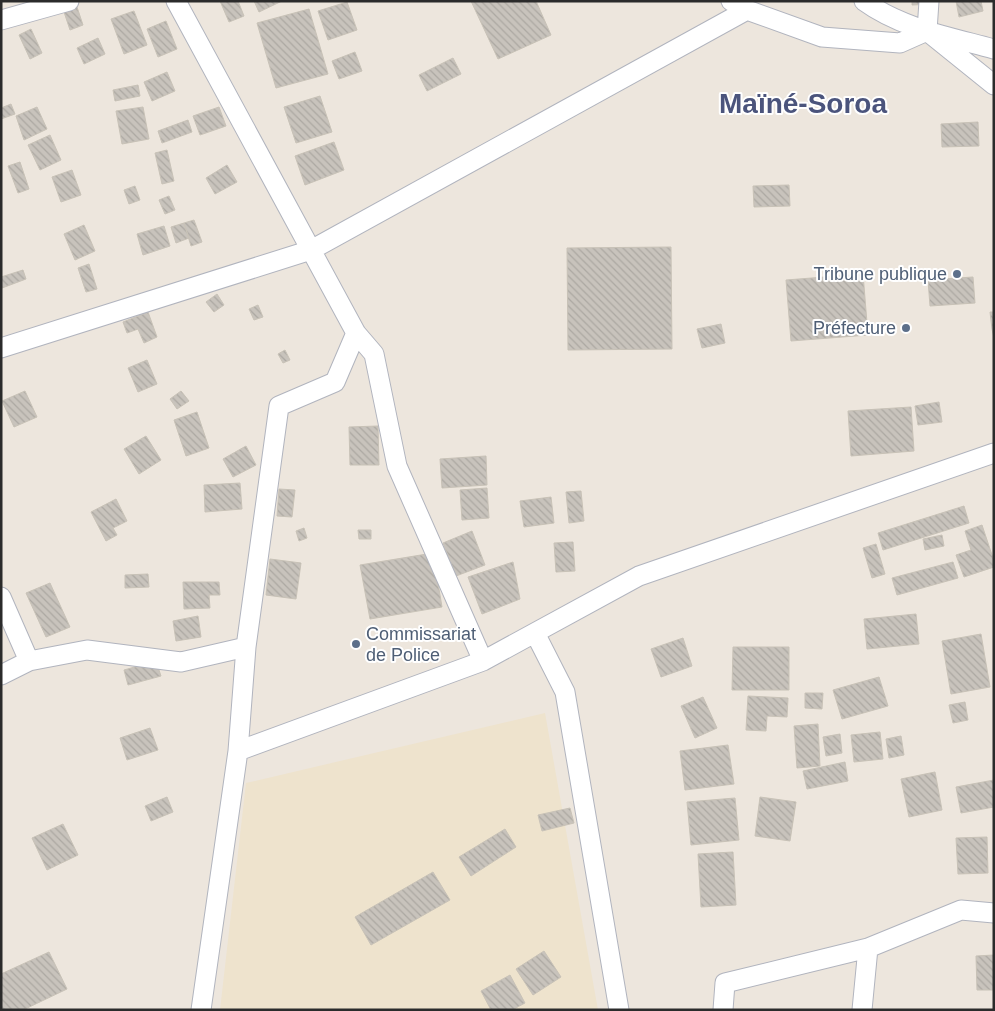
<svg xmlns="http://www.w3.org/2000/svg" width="995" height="1011" font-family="Helvetica,sans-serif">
  <defs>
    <pattern id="building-back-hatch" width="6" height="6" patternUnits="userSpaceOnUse" patternTransform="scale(1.25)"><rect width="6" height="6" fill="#c8c3bc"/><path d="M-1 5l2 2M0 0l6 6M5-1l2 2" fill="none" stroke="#aca8a2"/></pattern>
  </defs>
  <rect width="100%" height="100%" fill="#ede6dd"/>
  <!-- education -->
  <path fill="#eee3cd" d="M545 713 598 1010H220L246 783Z"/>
  <!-- building -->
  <path fill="url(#building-back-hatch)" stroke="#c8c2b7" d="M220 1H238L244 16 229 22Z
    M254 1H282L259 12Z
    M471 1H536L551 35 498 59Z
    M912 1H935V4L912 5Z
    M956 1H981L983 11 959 17Z
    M347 2 357 30 328 40 318 11Z
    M76 4 83 25 70 30 63 9Z
    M309 9 328 74 276 88 257 23Z
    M134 11 147 45 124 54 111 19Z
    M166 21 177 49 158 57 147 29Z
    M31 29 42 53 30 59 19 35Z
    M98 38 105 54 84 64 77 48Z
    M355 52 362 71 339 79 332 61Z
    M453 58 461 74 427 91 419 75Z
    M167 72 175 91 152 101 144 82Z
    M138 85 140 96 115 101 113 90Z
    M320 96 332 132 296 143 284 107Z
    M11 104 15 114 1 119V108Z
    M37 107 47 129 24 140 16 116Z
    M143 107 149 139 122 144 116 111Z
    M219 107 226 126 200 135 193 116Z
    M188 120 192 132 162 143 158 131Z
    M978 122 979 146 942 147 941 124Z
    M50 135 61 160 40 170 28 145Z
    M334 142 344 170 305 185 295 156Z
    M167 150 174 181 162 184 155 153Z
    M20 162 29 189 18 193 8 166Z
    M227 165 237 182 215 194 206 178Z
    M72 170 81 195 61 202 52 177Z
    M789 185 790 206 754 207 753 186Z
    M135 186 140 200 129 204 124 190Z
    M169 196 175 210 165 214 159 200Z
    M194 220 202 242 191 246 184 223Z
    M184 223 189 238 176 243 171 227Z
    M84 225 95 251 75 260 64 234Z
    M164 226 170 246 143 255 137 234Z
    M671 247 672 349 568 350 567 248Z
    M89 264 97 289 86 292 78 268Z
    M23 270 26 279 2 288 1 277Z
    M863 274 868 335 791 341 786 280Z
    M973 277 975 303 930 306 928 280Z
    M217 294 224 305 214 312 206 302Z
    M258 305 263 317 254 320 249 309Z
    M148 312 157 337 144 343 138 329 127 333 123 322Z
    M990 312H994V338L992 329Z
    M721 324 725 343 702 348 697 329Z
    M285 350 290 360 283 363 278 354Z
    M147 360 157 384 138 392 128 368Z
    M25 391 37 417 14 427 2 401Z
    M181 391 189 401 177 409 170 399Z
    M939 402 942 422 918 425 915 406Z
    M911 407 914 451 851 456 848 411Z
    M197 412 209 448 186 456 174 420Z
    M378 426 379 465H350L349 427Z
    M146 436 161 460 139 474 124 449Z
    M246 446 256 465 233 477 223 459Z
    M486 456 487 485 442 488 440 459Z
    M240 483 242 509 205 512 204 485Z
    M487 488 489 518 462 520 460 490Z
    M279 489 295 490 292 517 277 516Z
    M581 491 584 521 569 523 566 492Z
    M551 497 554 523 524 527 520 501Z
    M116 499 127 521 113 528 117 535 106 541 91 512Z
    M964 506 969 523 883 550 878 533Z
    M982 525 994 561V567L964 577 956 555 971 550 965 531Z
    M304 528 307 538 299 541 296 531Z
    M358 530H371V539H359Z
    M472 531 485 565 456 576 443 543Z
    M942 535 944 546 925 550 923 539Z
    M573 542 575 571 556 572 554 543Z
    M876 544 885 574 872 578 863 548Z
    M433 553 442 607 370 619 360 565Z
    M270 559 301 563 296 599 266 595Z
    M513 562 520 599 482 614 468 577Z
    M953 562 958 578 897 595 892 578Z
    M148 574 149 587 125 588V575Z
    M183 582H219L220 595H209L210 608 184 609Z
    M50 583 70 627 46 637 26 593Z
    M916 614 919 644 867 649 864 619Z
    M198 616 201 637 176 641 173 621Z
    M981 634 990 687 951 694 942 641Z
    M683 638 692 666 661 677 651 649Z
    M733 647H789V690H732Z
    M156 661 161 676 128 685 124 670Z
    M879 677 888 706 842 719 833 690Z
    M805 693H823L822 709 805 708Z
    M748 696 788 698 787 717 767 716 766 731 746 730Z
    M703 697 717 728 695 738 681 706Z
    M965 702 968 720 953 723 949 705Z
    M818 724 820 766 797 768 794 726Z
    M150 728 158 750 127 760 120 738Z
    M880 732 883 759 854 762 851 735Z
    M840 734 842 753 826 756 823 737Z
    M901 736 904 755 889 758 886 739Z
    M728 745 734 784 685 790 680 751Z
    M845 762 848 781 807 789 803 771Z
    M935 772 942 810 909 817 901 779Z
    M994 780V807L961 813 956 787Z
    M167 797 173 812 151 821 145 806Z
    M760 797 796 802 790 841 755 836Z
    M735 798 739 840 691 845 687 802Z
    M570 808 574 823 542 831 538 815Z
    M63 824 78 855 47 870 32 838Z
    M505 829 516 847 471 876 459 857Z
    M987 837 988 873 958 874 956 838Z
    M733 852 736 905 701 907 698 854Z
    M433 872 450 900 371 945 355 917Z
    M544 951 561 977 533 995 516 969Z
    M49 952 67 989 23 1010H1V974Z
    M994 955V990H977L976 956Z
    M510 975 525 1003 512 1010H491L481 991Z"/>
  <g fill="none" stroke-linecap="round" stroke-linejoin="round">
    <defs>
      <path id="street" d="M176 1 356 333 374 354 397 466 483 661
        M731 1 747 10 822 37 900 43 927 31 994 85
        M864 1C901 28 950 37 994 49
        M1 20 69 1
        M927 31 929 1
        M1 348 311 250 747 10
        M1 597 29 661
        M535 633 565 692 619 1010
        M1 675 29 661 87 650 181 662 246 647
        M238 751 483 661 639 576 994 453
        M201 1010 238 751 246 647 279 406 335 382 356 333
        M723 1010 725 983 868 948 961 910 994 913
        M862 1010 868 948"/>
    </defs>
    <!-- street casing -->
    <use href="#street" stroke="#b1b4be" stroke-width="21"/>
    <!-- street -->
    <use href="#street" stroke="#fff" stroke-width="19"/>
  </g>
  <!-- markers -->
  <g fill="#5c6f8a" stroke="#fff" stroke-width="2">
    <circle cx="957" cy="274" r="5"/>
    <circle cx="906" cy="328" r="5"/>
    <circle cx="356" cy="644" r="5"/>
  </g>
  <g text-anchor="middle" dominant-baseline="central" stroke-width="4" stroke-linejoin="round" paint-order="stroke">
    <!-- service labels -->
    <g font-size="18" fill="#4e5e75" stroke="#fff" text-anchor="end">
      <text x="947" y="274">Tribune publique</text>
      <text x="896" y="328">Préfecture</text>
      <text x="366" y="634" text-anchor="start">Commissariat<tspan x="366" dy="21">de Police</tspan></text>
    </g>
    <!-- town labels -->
    <g font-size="28" font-weight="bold" fill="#4b547c" stroke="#fff">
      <text x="803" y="103">Maïné-Soroa</text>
    </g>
  </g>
  <!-- border -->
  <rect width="995" height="1011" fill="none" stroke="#2b2b2b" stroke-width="5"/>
</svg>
